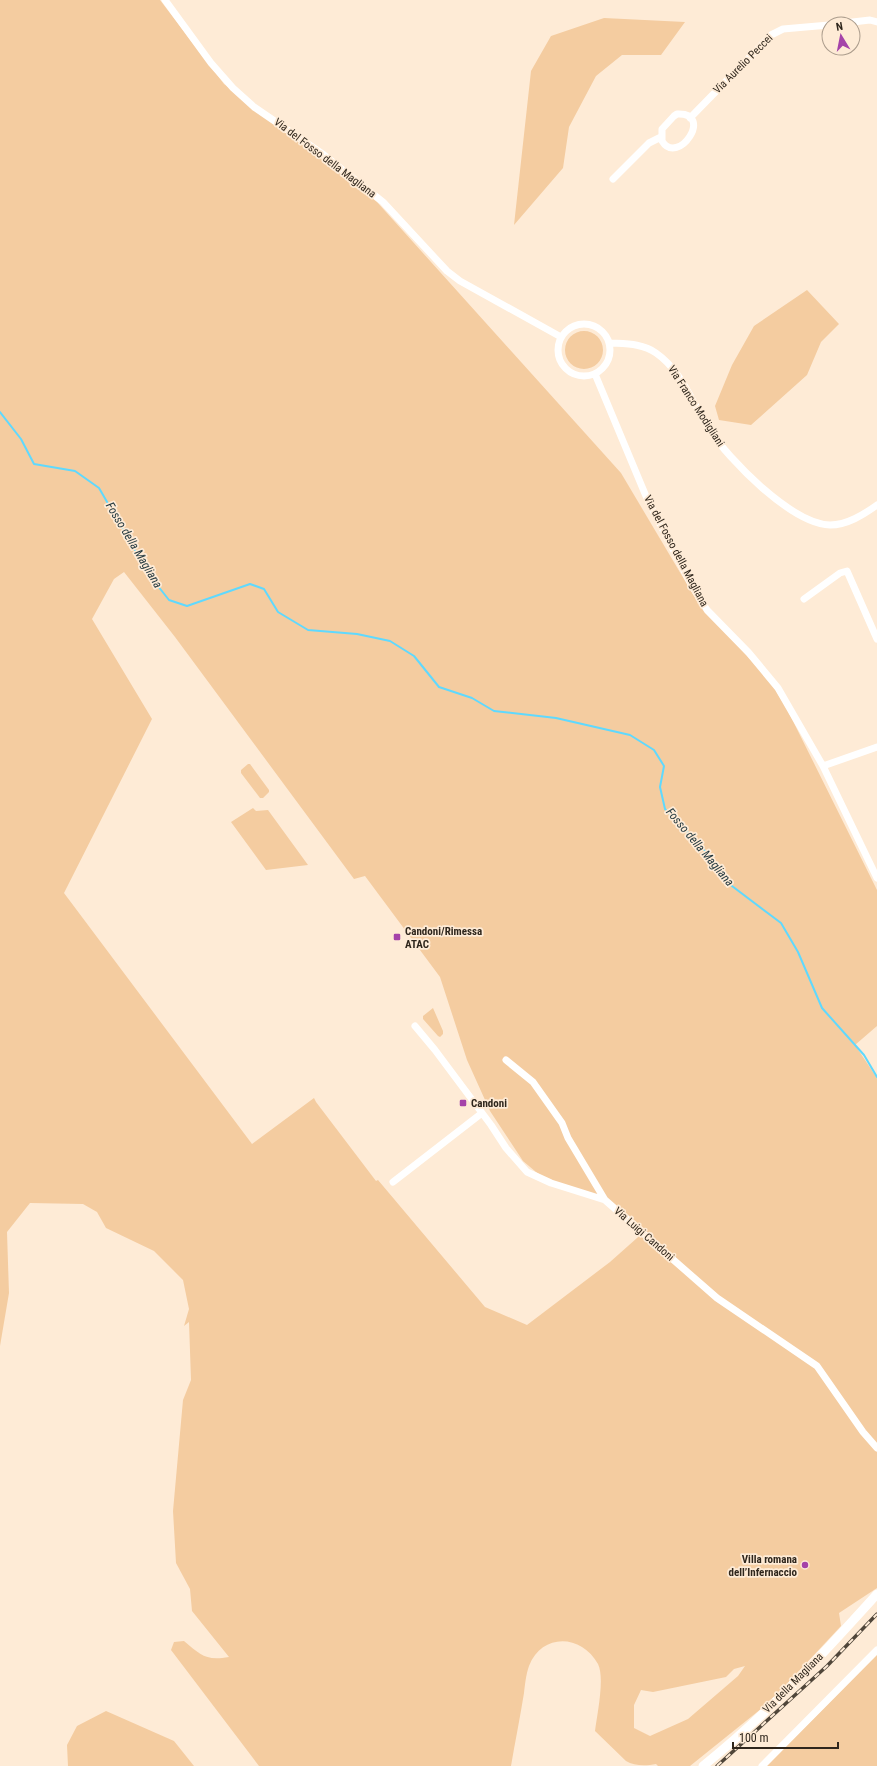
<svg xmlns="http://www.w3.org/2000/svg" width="877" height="1766" font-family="'Roboto Condensed',sans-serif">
  <rect width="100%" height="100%" fill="#feebd6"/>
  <!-- green -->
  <path fill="#f4cca0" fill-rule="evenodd" d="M0 0H160L224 84 377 202 621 473 697 601 770 681 787 709 877 890V1026L855 1045 877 1078V1588L839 1613 841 1626 771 1701 690 1766H658L656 1764C646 1766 634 1766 626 1761L595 1731C597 1715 605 1678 598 1664 581 1634 542 1633 529 1666 526 1674 525 1685 524 1693 520 1718 515 1742 511 1766H259L171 1650 174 1642 184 1641C201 1655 205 1661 229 1657L192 1611 190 1589 176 1563 173 1511 183 1400 191 1380 189 1322 184 1326 189 1309 183 1280 154 1251 106 1228 97 1212 83 1204 30 1203 7 1232 9 1293 0 1346ZM124 572 175 637 354 879 365 876 440 977 467 1060 490 1111 523 1161 536 1172 545 1178 608 1201 621 1209 646 1230 610 1262 527 1325 485 1307 378 1180 376 1181 316 1102 314 1098 252 1144 64 893 152 719 92 619 114 579ZM745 1666 738 1676 688 1719 650 1736 634 1728V1705L641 1690 653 1692 726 1677 734 1669Z
    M604 18 685 22 661 55H622L596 76 569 127 563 168 514 225 531 71 551 36Z
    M807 290 839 324 821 342 807 375 751 425 719 420 715 406 732 365 754 326Z
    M565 350a19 19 0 1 1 38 0a19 19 0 1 1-38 0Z
    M248 764H250L269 790V792L263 798H260L241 773V770Z
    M253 808 256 811 268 810 308 865 266 870 231 822Z
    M433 1008 443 1031V1034L440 1037 438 1036 423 1019V1016Z
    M877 1654V1766H767Z
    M106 1711 174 1741 194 1766H68L67 1745 77 1726Z"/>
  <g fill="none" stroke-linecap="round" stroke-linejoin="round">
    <!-- stream -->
    <path stroke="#5fd9fe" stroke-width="2" d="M0 412 21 439 34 464 75 471 99 488 150 576 169 600 187 606 250 584 264 589 278 612 308 630 357 634 390 641 414 656 439 687 472 698 494 711 556 718 630 735 654 750 664 766 660 787 665 809 702 847 728 883 781 923 798 952 822 1008 864 1055 877 1077"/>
    <!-- minor -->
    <path stroke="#fff" stroke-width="7" d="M165 0 211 63 233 88 254 107 324 155 383 202 447 271 460 281 561 337
      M835 24 870 20 877 22
      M677 114C715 112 678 167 662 141V129L674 116Z
      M690 118 771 35 783 29 829 25
      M613 179 649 143 661 137
      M558 350a26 26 0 1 1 52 0a26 26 0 1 1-52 0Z
      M609 343C625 344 642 343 656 353 682 371 692 403 709 429 729 460 792 524 830 525 847 525 863 515 877 505
      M595 374 648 501 692 586 707 610 749 653 778 688 823 766 877 878
      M804 599 840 573 847 571 877 639
      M823 766 877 747
      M415 1026 435 1050 491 1125 506 1148 527 1172 551 1183 605 1200 717 1298 817 1366 863 1432 877 1448
      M506 1060 533 1082 562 1123 568 1138 605 1200
      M393 1182 482 1113
      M762 1766 877 1650"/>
    <!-- major -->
    <path stroke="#fff" stroke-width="9" d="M703 1766C767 1715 822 1655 877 1594"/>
    <defs>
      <path id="rail" d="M717 1766 827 1666 877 1614"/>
    </defs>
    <!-- rail casing -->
    <use href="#rail" stroke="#50463a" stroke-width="3.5"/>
    <!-- rail -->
    <use href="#rail" stroke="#feebd6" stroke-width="2" stroke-dasharray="6" stroke-linecap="butt"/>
  </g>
  <!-- markers -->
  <g fill="#a543a9" stroke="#feebd6" stroke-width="1.5">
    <rect x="393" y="933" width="8" height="8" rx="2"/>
    <rect x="459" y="1099" width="8" height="8" rx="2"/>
    <circle cx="805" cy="1565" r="4"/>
  </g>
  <g text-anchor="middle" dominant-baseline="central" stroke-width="3.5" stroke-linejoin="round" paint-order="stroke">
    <!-- street labels -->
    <g font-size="11" fill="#2f261c" stroke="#feebd6">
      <text transform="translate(743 64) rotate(-45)">Via Aurelio Peccei</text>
      <text transform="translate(325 158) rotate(37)">Via del Fosso della Magliana</text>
      <text transform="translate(696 406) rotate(57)">Via Franco Modigliani</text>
      <text transform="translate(676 551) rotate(62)">Via del Fosso della Magliana</text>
      <text transform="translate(644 1234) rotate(41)">Via Luigi Candoni</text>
      <text transform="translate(793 1683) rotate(-45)">Via della Magliana</text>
    </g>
    <!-- poi labels -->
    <g font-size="11" font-weight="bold" fill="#2f261c" stroke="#feebd6" text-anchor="start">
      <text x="405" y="931">Candoni/Rimessa<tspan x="405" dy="13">ATAC</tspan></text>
      <text x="471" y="1103">Candoni</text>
      <text x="797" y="1559" text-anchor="end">Villa romana<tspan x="797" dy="13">dell’Infernaccio</tspan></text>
    </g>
    <!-- water labels -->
    <g font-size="12" font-style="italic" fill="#1f353c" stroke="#feebd6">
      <text transform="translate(134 545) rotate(59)">Fosso della Magliana</text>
      <text transform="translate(700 847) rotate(50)">Fosso della Magliana</text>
    </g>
  </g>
  <!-- north arrow -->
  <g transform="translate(841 36) rotate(350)"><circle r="19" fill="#feebd6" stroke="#ab9c8c"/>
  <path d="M0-3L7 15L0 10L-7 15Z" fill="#a543a9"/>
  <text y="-6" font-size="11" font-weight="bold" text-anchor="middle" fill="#2f261c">N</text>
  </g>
  <!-- scale -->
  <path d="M733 1742v6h105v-6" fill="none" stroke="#2f261c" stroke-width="2"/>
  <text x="739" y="1742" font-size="12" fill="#2f261c" stroke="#feebd6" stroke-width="3" paint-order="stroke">100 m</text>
</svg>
